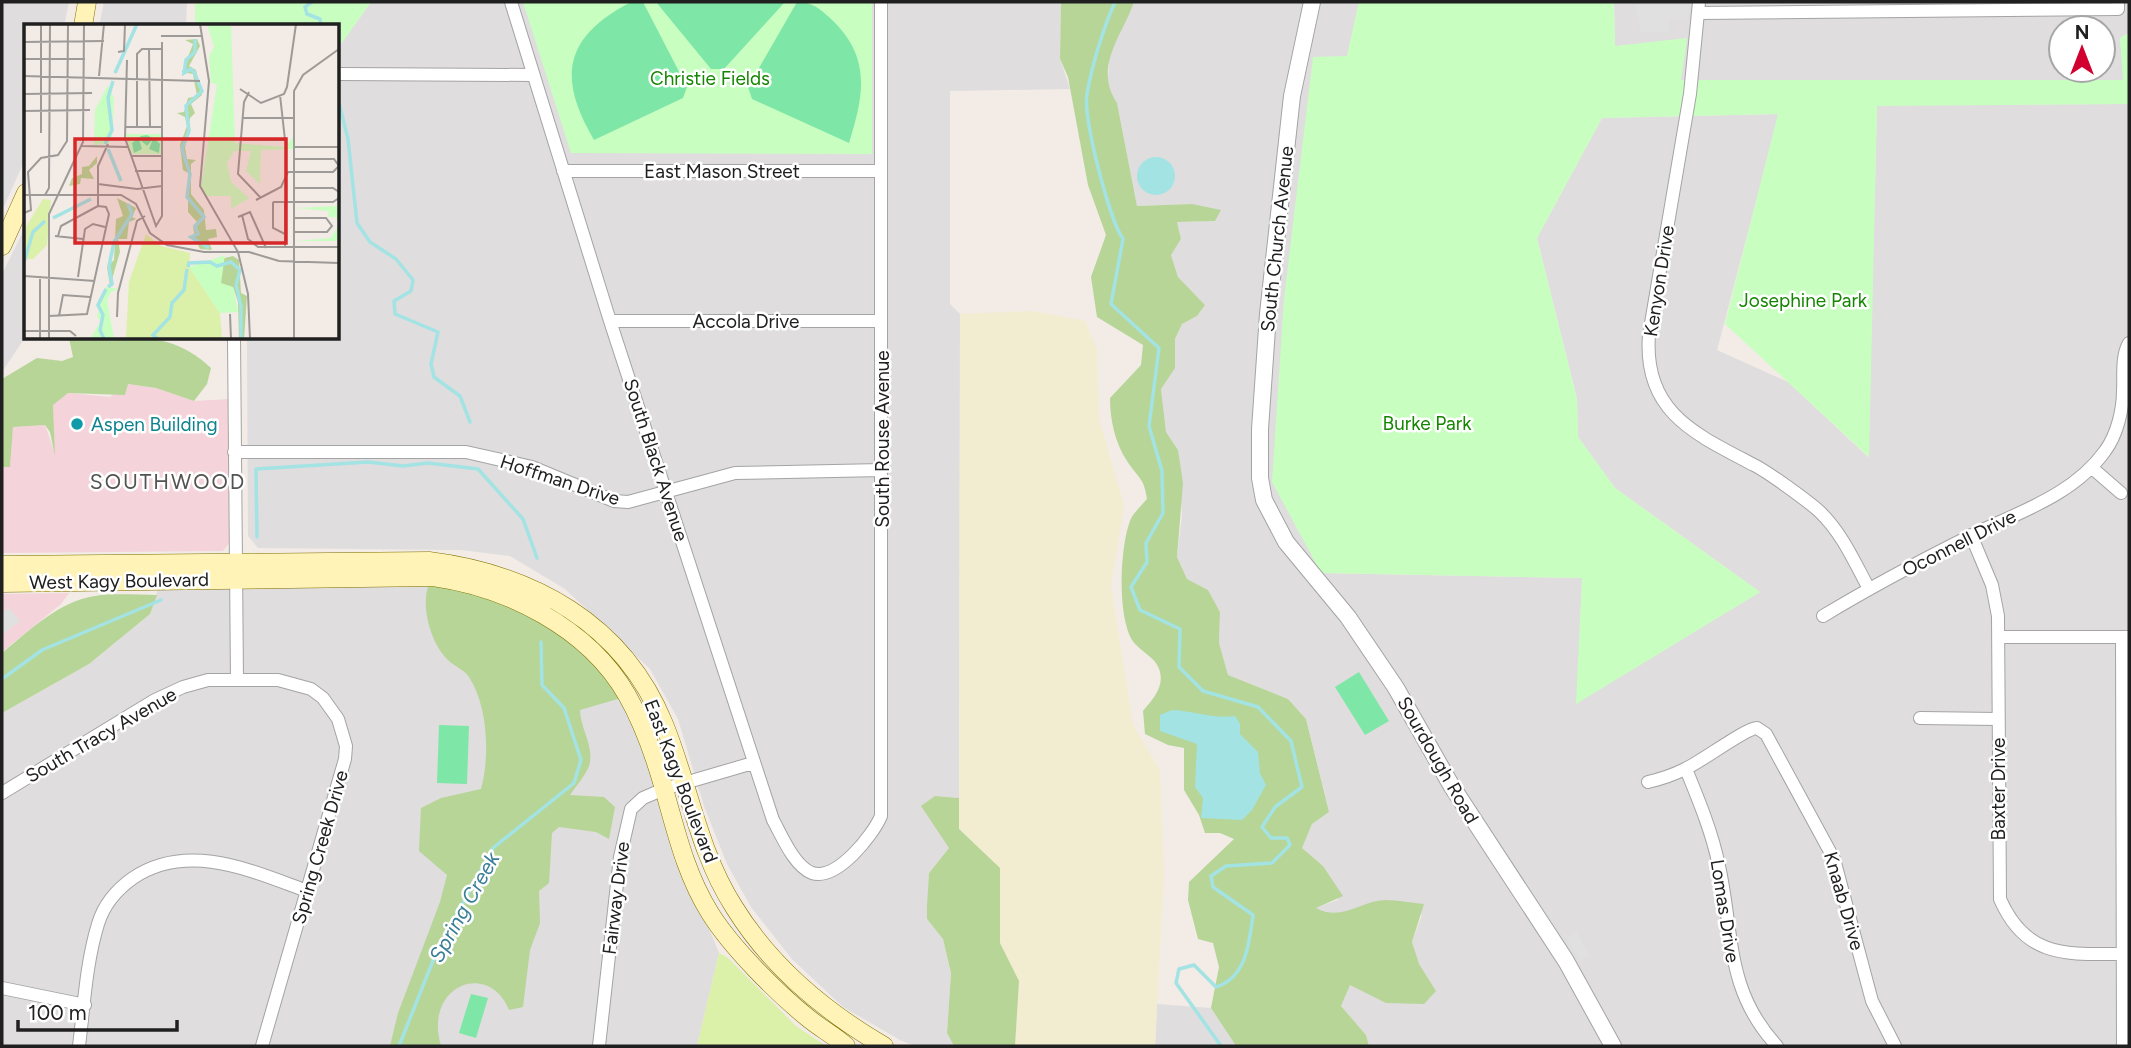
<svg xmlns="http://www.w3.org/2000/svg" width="2131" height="1048" font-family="Figtree,sans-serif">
  <rect width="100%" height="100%" fill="#f2ebe6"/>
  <!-- residential -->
  <path fill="#dfddde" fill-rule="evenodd" d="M2 2H69L64 26H26V157L2 211Z
    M104 2H187L186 26H99Z
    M371 2H1061L1060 59 1070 89 950 91V304L960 314 959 798 935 796 949 848 929 873 927 919 943 939 951 973 947 1033 954 1046H915L900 1040 843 1007 792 959 751 907 727 864 704 806 678 719 650 669 565 589 510 556 461 550 258 548 248 536 247 338H338V48Z
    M1134 2H1359L1347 57 1321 573 1582 578 1577 703 1760 592 1615 488 1578 437 1577 399 1537 238 1602 118 1779 114 1717 350 1788 382 1868 457 1877 105 2129 104V1046H1369L1366 1035 1341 1006 1350 984 1436 991 1418 964 1412 942 1422 915 1383 900 1358 910 1328 915 1315 908 1338 900 1323 866 1302 848 1312 824 1329 812 1306 719 1288 699 1228 675 1219 643 1220 612 1208 590 1187 579 1177 557 1182 515 1178 450 1166 432 1161 389 1174 368 1175 339 1182 324 1197 316 1205 305 1178 277 1171 255 1181 239 1177 222 1214 221 1192 204 1137 206 1117 103 1107 89 1110 51Z
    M1614 2H2129V33L2120 38 2124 80H1680L1615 46ZM2061 28H2103V70H2061Z
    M26 226V336L2 372V274Z
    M422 583 559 630 630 711 674 843 719 953 697 1046H2V713L89 664 150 614 159 586Z
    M1157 1004 1211 1008 1236 1046H1155Z"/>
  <!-- commercial -->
  <path fill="#f4d4da" d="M127 384 156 388 194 401 230 399V542L223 551 2 553V467L10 466 13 427 45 425 54 451 53 404 68 393 110 397Z
    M69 593 61 604 2 652V594Z"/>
  <!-- farmland -->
  <path fill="#f2edd0" d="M1032 311 1085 321 1097 349 1099 419 1124 505 1111 586 1133 725 1160 770 1164 874 1155 1046H1015L1019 981 1000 943V868L959 829 960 314Z"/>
  <!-- grass -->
  <path fill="#dbf0a8" d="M719 953 728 958 796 1026 826 1046H697Z"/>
  <!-- forest -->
  <path fill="#b7d597" d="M1061 2H1134C1122 36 1093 67 1117 103L1137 206 1192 204 1221 210 1215 221 1177 222 1181 239 1171 255 1178 277 1205 305 1197 316 1182 324 1175 339V368L1161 389 1166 432 1178 450 1183 483 1177 557 1187 579 1208 590 1220 612 1219 643 1228 675 1288 699 1306 719 1329 812 1312 824 1302 848 1323 866 1343 896 1316 908C1341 922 1360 901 1385 900 1398 900 1412 903 1424 904L1412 942 1419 964 1436 991 1424 1004 1386 1003 1350 985 1341 1006 1366 1035 1369 1046H1236L1211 1008 1219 967 1213 943 1198 939 1188 900 1189 882 1234 839 1220 833H1205L1199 815 1184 790V748L1168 745 1145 734 1143 711C1152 700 1164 688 1160 672 1157 657 1140 652 1132 640 1117 615 1120 547 1130 521 1133 513 1141 506 1147 499 1144 477 1138 478 1127 461 1115 443 1110 419 1110 398L1141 365 1143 345 1097 317 1091 277 1106 235 1088 185 1068 77 1060 59Z
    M69 338C124 338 168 327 211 368L207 384 194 401 156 388 128 384 125 395 68 393 53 405 55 456 50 432 45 425 13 427 10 467H2V379L37 358 62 361 73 357Z
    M429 584 482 591 549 624 595 663 621 698 580 710C580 728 595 747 589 766 585 776 576 786 570 795L604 797 615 807 609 839 596 832 559 827 552 833 549 883 539 891 540 923 530 950 523 1007 509 1010C489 960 423 985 441 1046H390L398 1013 440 902 447 875 419 851 421 808 441 798 481 789C490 757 488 706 469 677 465 670 454 666 448 660 431 644 420 606 429 584Z
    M157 595 150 614 89 664 2 713V653C29 631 59 601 95 596 115 593 137 595 157 595Z
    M935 796 959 798V829L1000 868V943L1019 981 1015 1046H954L947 1033 951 973 943 939 927 919V906L929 873 949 848 921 806Z"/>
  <!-- park -->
  <path fill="#c9fec1" d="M195 2H371L338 48V26H195Z
    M523 2H872V154L571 153Z
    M1359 2H1614L1615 46 1687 38 1681 80H2123L2120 38 2129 33V104L1877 106 1869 457 1725 324 1778 114 1602 118 1537 238 1577 399 1578 437 1615 488 1760 592 1576 704 1582 578 1321 573 1272 482 1284 299 1313 57 1347 56Z"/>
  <!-- pitch -->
  <path fill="#7ee7a7" d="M631 2H643L687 87 683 98 594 140C557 77 564 37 631 2Z
    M656 2H785L724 69H711Z
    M797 2C812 2 819 8 830 18 872 57 864 94 849 143L752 99 748 87Z
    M1359 672 1389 721 1365 735 1335 687Z
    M439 725 469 726 467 784 437 783Z
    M471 994 488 998 476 1038 459 1033Z"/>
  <!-- parking -->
  <path fill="#e0e0e0" d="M1636 5H1689V20H1670L1669 32H1640Z
    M9 608 20 621 2 635V613Z
    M1576 931 1590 956 1580 961 1566 937Z"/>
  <!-- water -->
  <path fill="#a3e3e3" d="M1137 176a19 19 0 1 1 38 0a19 19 0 1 1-38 0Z
    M1172 710C1195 711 1213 719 1235 716L1240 724V734L1258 752 1260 773 1266 785 1252 810 1242 820 1201 818 1203 798 1195 787 1197 744 1160 731V715Z"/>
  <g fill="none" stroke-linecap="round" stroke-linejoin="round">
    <!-- stream -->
    <path stroke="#a3e3e3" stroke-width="3.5" d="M312 2 305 7 307 14 320 19 321 26
      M1115 2C1103 29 1092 65 1087 94 1083 118 1109 219 1123 239L1111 304 1159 348 1149 426 1162 471 1163 513 1146 543 1147 562 1131 587 1140 610 1180 629 1179 667 1203 691 1258 707 1291 741 1302 787 1275 807 1262 827 1271 838H1287L1290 845 1272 863 1226 866 1211 876 1213 887 1253 915C1249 943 1247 977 1216 987L1194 965 1179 969 1176 983 1221 1046
      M338 99 348 139 357 223 370 242 396 259 413 280 411 291 394 301 395 314 438 332 431 364 434 377 460 396 470 422
      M257 537 256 469 368 462 403 466 428 463 478 469 523 519 537 558
      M2 679 42 650 161 600
      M399 1046 436 953 493 848 574 783 581 760 564 708 542 685 541 642"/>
    <defs>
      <path id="minor" d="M511 2 610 321 773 820C782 836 794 866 812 873 837 881 873 835 881 816V2
        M1699 2 1690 94 1649 335C1643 412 1695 434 1754 465 1768 472 1808 501 1820 512 1842 533 1855 563 1869 589
        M1699 13 2118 9V2
        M338 74 533 75
        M563 171H881
        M610 321H881
        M234 338 237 680
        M234 452H466L532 467 614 501 628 502 735 473 882 470
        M2091 467 2121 493
        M1971 535 1992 585 1998 616 2000 899C2026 959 2068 954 2124 954
        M1823 616C1871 587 1920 561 1970 536 2016 513 2073 496 2105 451 2117 435 2123 410 2123 390 2124 375 2121 357 2129 343
        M1999 637H2129
        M2122 637 2123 1046
        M1920 718 1998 719
        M1686 769C1699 801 1712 832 1719 866 1734 934 1725 990 1777 1046
        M1648 782C1661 779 1673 775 1685 769 1701 762 1746 728 1757 728L1766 734 1834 859 1872 1001 1895 1046
        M2 793 155 700 183 687 208 680H278L311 689 323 698 338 719 346 746 345 759 262 1046
        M2 988 85 1005
        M79 1046C84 1006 86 963 98 924 104 904 116 890 133 878 188 841 252 871 307 891
        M599 1046 620 857 631 809 643 798 664 789 753 763"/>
      <path id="tertiary" d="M1312 2 1292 96 1268 314 1260 429V478L1264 500 1286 542 1348 617 1396 688 1451 785 1566 961 1613 1046"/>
      <path id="secondary" d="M83 26 87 2
        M2 246 26 193
        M2 565 429 561C532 574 623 623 664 724 689 785 698 851 734 907 771 967 824 1011 884 1046
        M2 583 433 577C506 587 588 627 627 695 643 723 655 757 664 789 676 831 686 875 710 913 731 947 777 993 808 1018 820 1028 835 1036 846 1046"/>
    </defs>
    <!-- minor casing -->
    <use href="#minor" stroke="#a4a4a4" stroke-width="14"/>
    <!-- tertiary casing -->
    <use href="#tertiary" stroke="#a4a4a4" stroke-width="18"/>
    <!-- secondary casing -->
    <use href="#secondary" stroke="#7f7000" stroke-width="19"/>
    <!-- minor -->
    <use href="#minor" stroke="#fff" stroke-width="12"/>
    <!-- tertiary -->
    <use href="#tertiary" stroke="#fff" stroke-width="16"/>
    <!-- secondary -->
    <use href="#secondary" stroke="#fff3b7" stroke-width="18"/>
  </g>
  <!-- markers -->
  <circle fill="#0f9aa8" stroke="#fff" stroke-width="2.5" cx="77" cy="424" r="7"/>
  <g text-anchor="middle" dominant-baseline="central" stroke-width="5" stroke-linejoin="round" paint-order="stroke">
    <!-- park labels -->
    <g font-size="19" fill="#158602" stroke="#fff">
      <text x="710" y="78">Christie Fields</text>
      <text x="1803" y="300">Josephine Park</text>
      <text x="1427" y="423">Burke Park</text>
    </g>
    <!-- street labels -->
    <g font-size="19" fill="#202020" stroke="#fff">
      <text x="722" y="171">East Mason Street</text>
      <text transform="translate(1277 239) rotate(-84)">South Church Avenue</text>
      <text transform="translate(1659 281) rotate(-81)">Kenyon Drive</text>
      <text x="746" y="321">Accola Drive</text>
      <text transform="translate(882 439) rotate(-90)">South Rouse Avenue</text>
      <text transform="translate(656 460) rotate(72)">South Black Avenue</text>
      <text transform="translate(560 480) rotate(18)">Hoffman Drive</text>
      <text transform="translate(1959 543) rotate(-27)">Oconnell Drive</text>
      <text transform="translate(119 581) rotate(-1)">West Kagy Boulevard</text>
      <text transform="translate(101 735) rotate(-30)">South Tracy Avenue</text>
      <text transform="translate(1438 760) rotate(60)">Sourdough Road</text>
      <text transform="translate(681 781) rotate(69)">East Kagy Boulevard</text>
      <text transform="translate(1998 789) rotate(-90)">Baxter Drive</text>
      <text transform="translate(320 847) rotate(-74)">Spring Creek Drive</text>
      <text transform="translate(616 898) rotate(-83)">Fairway Drive</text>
      <text transform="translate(1844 901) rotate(74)">Knaab Drive</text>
      <text transform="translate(1725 911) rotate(81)">Lomas Drive</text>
    </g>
    <!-- culture labels -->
    <g font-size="19" fill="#0d838f" stroke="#fff" text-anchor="start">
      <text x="91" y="424">Aspen Building</text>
    </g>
    <!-- neighbourhood labels -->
    <g font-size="21" letter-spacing="2" fill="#535353" stroke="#fff">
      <text x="168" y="481">SOUTHWOOD</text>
    </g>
    <!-- water labels -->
    <g font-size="21" font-style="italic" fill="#397e98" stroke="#fff">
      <text transform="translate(464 907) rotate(-61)">Spring Creek</text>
    </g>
  </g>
  <!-- overview -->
  <g transform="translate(24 24)">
    <rect width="315" height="315" fill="#f2ebe6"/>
    <path d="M19 175 27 176 23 221 9 235H0V206ZM122 210 137 222 166 229 165 243 196 289 198 315H102L105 258Z" fill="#dbf0a8"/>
    <path d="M173 15 176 22 165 42 172 46 178 71 167 80 171 89 166 94 161 124 163 135 172 136 167 140V170L180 186 182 206 192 205 193 213 184 215 188 226 176 225 171 215 169 202 173 198 164 188V149L159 146 156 121 163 102 161 93 153 89 160 88 164 74 173 72 169 50 158 48 169 20 161 16ZM73 132V139L65 146 70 155 57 154 56 160 45 162 48 154 58 150V143L65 142ZM93 174 112 184 108 193 112 195 105 198 103 215H94L96 228 86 262 83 243 90 236 92 195 99 192ZM209 232 215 236 217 269 223 272 220 315H215L214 278 209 263H200L173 245 175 240Z" fill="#b7d597"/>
    <path d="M183 0H207L211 119 261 123 269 113 270 125 237 126 236 160 222 147 227 127H210L203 139 207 158 225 174 207 185V172H182L177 163 193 60 187 59 185 32 190 23ZM84 61 90 75 88 115 84 120 70 121 71 86ZM102 110H137V130H107ZM315 182V213L311 217H272L307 214 315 201 312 193H304L305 187 272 184ZM201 231 197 259 209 263 214 288 196 289 165 243ZM81 263 95 265 87 268 83 276 90 315H66L77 297 73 293Z" fill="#c9fec1"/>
    <path d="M123 111 132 116 136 120 135 129 125 125 129 115 123 122 115 115 118 125 110 129 108 119 117 112Z" fill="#7ee7a7"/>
    <path fill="none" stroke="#a3e3e3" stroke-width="3.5" d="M171 15V28L162 36 160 49 167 45 170 48 178 67 162 82 165 107 158 125 166 150 163 173 180 193 171 202 174 210 167 213 185 224M91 49 113 0M81 120 88 106 84 74 89 57M84 125 97 157M29 194 67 175M0 238 9 208 21 197M164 243 165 239 186 238 193 242 207 238 216 246 212 261 217 282V315M84 263 88 260 85 242 90 218 108 190 104 180M80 315 76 306 79 291 74 281 82 265M134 315 129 311 146 293 148 279 160 266 163 245"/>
    <path fill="none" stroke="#9e9a97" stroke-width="2" d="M0 0H101M176 0 185 57 176 162 214 228 224 270 226 315M137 12H178M0 18 80 17M125 25 126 103M94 28 100 27 101 0M0 35H61M103 36 101 114 132 202 138 192V18M0 52 176 57M75 52 80 0M263 63 272 0M216 65 237 79 260 70 263 63M225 68 220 78 214 150 236 173M0 70 68 69M0 87 66 86M219 94H271M101 103H138M113 103V30L118 25H138M17 109V0M219 116H261L256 71M58 122 104 123M270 123H315M107 132H138M111 147H138M74 160 113 165 138 162M271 164H309L315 168M0 171H97L112 180 126 209 143 221 180 228H225L255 237 315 239M21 171 25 164 26 0M232 176 257 163 264 148H309L315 142 310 135H271M249 178H309L315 174M249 178V204L261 210M261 178V224M74 182V142L84 120M0 189 7 186 4 148 17 134 34 131 43 117 44 0M218 191 224 215 234 223H315M214 193 226 188 242 224M271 208H303L308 202 302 194H271M31 212 59 215M34 212 37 202 74 182M270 239V67L279 51 315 25M0 252 71 257M54 253 61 205 69 200 81 203M206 290 207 315M25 292 63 290 85 190 82 183 74 182M35 292 39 271 66 273M93 293 94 269 113 197 121 192M0 307H46L52 312M16 315V252M25 315V190L59 118 60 0M270 315V239"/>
    <path fill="#d62828" fill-opacity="0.15" stroke="#d62828" stroke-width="3.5" d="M51 115H262V219H51Z"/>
    <rect width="315" height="315" fill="none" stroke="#202020" stroke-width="3.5"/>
  </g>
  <!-- border -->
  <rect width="2131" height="1048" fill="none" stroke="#202020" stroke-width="7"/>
  <!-- north arrow -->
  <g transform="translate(2082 49)"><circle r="33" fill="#ffffff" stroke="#a6a6a6" stroke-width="2"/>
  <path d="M0-5L12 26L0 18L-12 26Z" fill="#d1002f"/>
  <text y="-10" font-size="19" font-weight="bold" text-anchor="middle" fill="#202020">N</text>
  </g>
  <!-- scale -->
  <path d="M18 1020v10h159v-10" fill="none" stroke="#202020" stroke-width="3.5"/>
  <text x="28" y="1020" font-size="21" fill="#202020" stroke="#ffffff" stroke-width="5" paint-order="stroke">100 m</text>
</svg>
